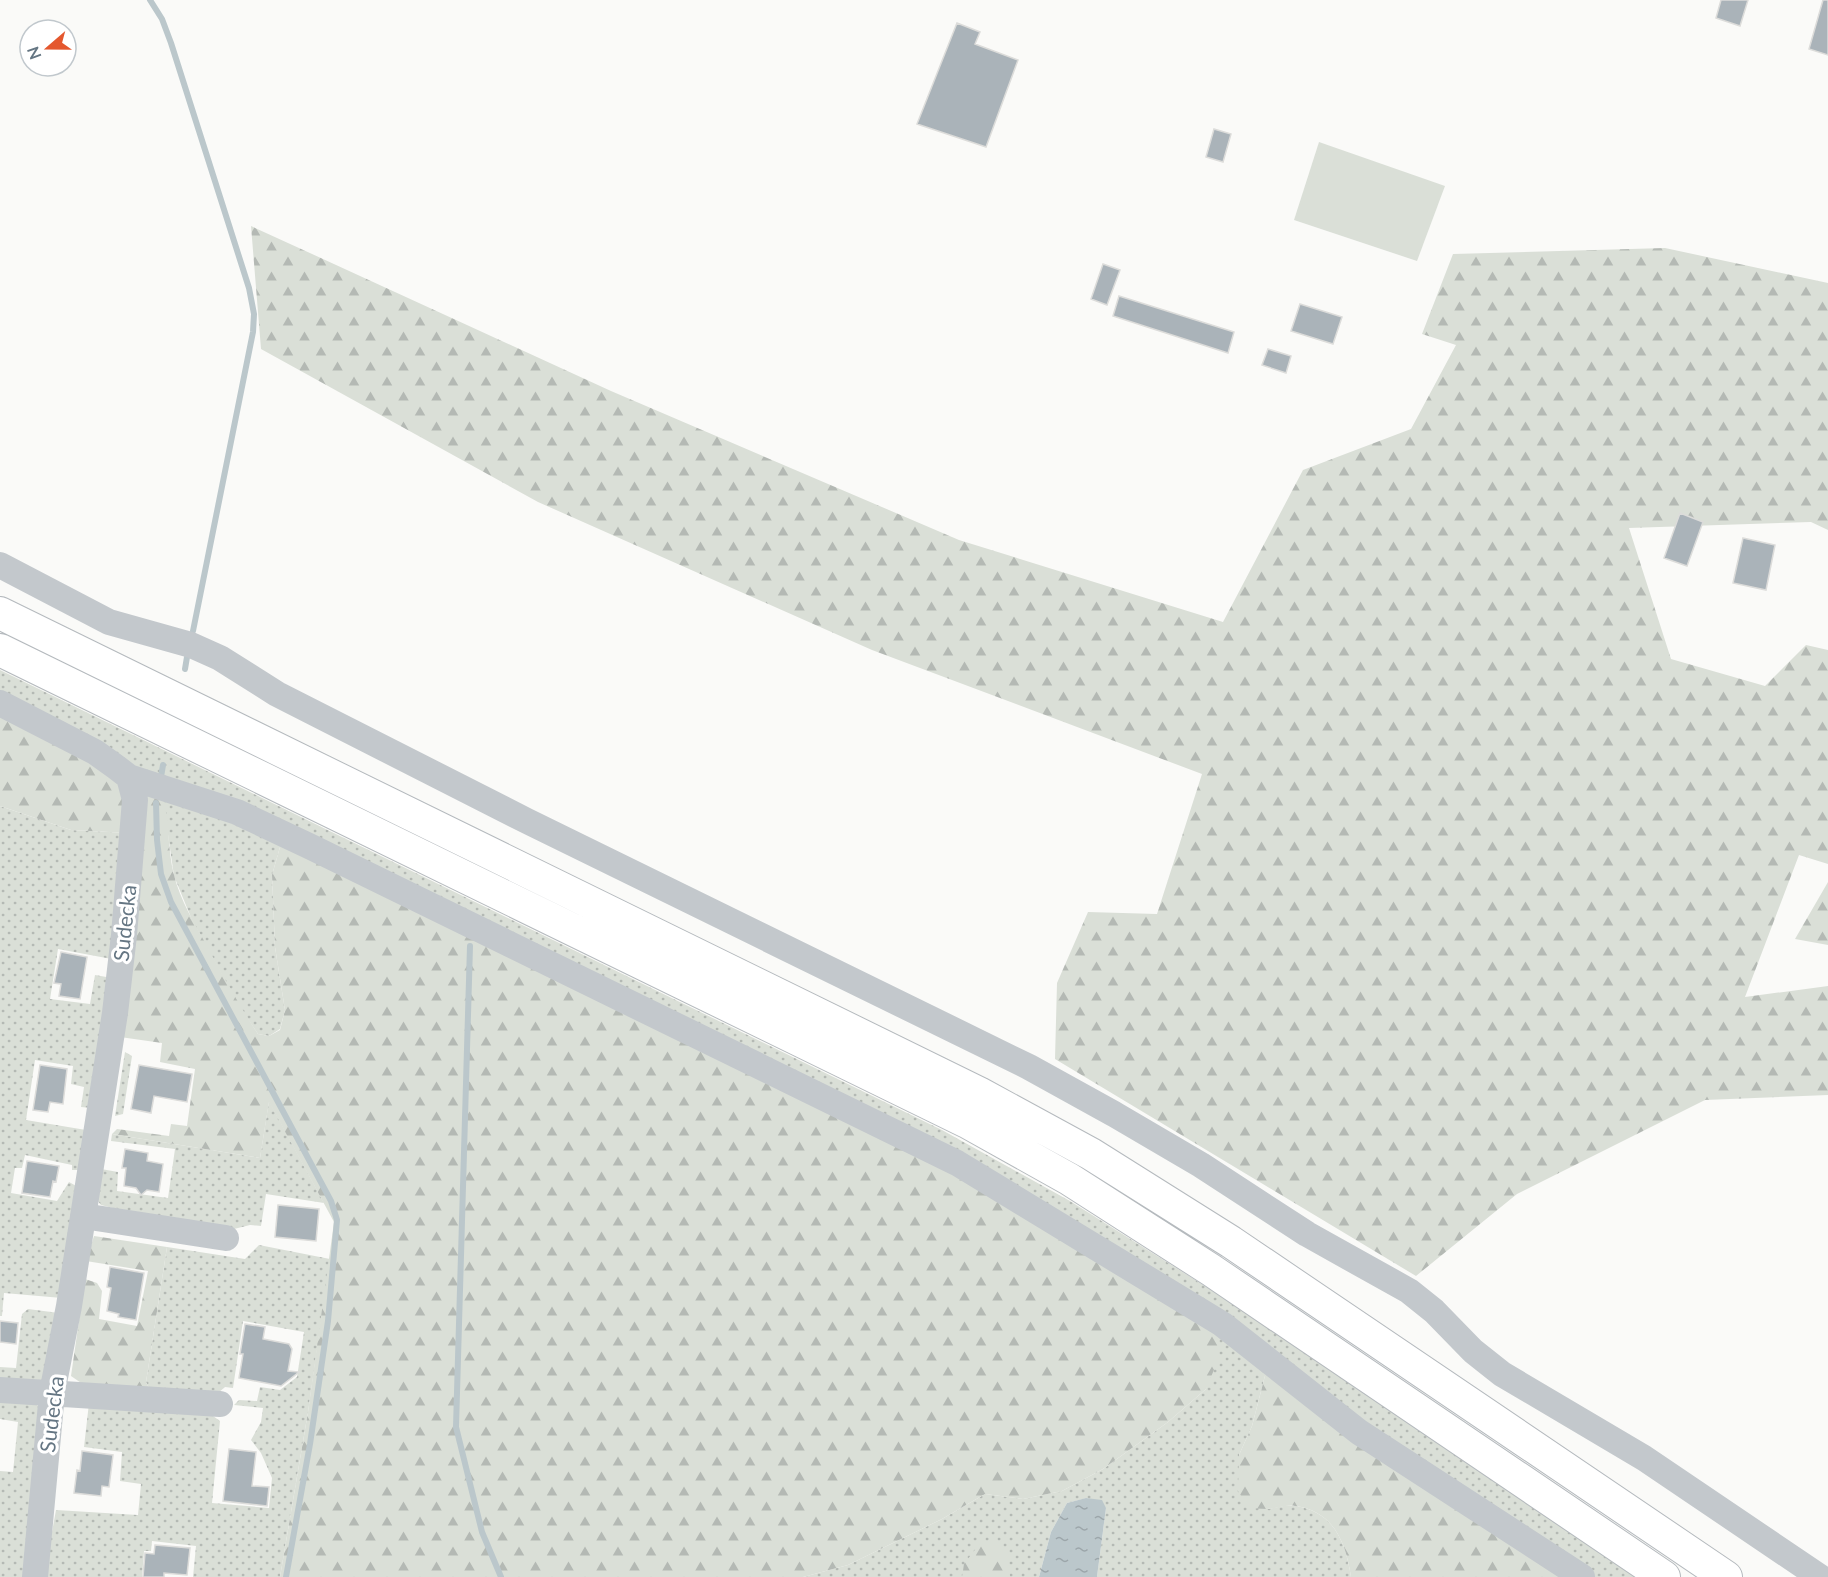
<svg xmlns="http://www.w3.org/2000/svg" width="1828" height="1577" font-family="Lato,sans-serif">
  <defs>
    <pattern id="grass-dots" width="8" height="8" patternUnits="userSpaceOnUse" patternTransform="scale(1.5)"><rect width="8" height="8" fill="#dadfd7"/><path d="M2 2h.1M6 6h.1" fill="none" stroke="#b4b9b4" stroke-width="1.8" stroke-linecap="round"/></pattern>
    <pattern id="forest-firs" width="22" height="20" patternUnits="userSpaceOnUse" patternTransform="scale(1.5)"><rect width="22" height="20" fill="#dadfd7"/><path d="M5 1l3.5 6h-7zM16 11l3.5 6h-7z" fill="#b4b9b4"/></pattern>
    <pattern id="water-ripples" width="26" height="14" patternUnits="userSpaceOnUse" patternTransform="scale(1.5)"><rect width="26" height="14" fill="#bbc7cb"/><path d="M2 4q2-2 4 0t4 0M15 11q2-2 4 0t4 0" fill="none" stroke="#9ca6aa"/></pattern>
  </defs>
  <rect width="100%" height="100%" fill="#fafaf8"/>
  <!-- grass -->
  <path fill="url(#grass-dots)" d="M0 670 942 1130 1070 1201 1227 1300 1635 1577H1589L1436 1479 1255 1342 142 776 0 697Z
    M162 793 282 840 272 875 275 947 285 1010 280 1029 269 1036 258 1034 239 1006 192 920 174 876Z
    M0 806 71 830 128 833 117 960 58 949 50 999 90 1004 95 975 112 978 91 1108 81 1107 84 1087 71 1084 73 1066 35 1060 26 1120 86 1130 80 1170H72V1165L25 1155 22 1168H15L11 1193 57 1201 69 1182 78 1187 62 1298 4 1293 2 1316H0Z
    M125 1052 132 1056 123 1114 115 1116Z
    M269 1101 324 1203 266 1194 261 1226 250 1225 234 1229 113 1208 101 1205 97 1200 101 1169 118 1172 117 1191 168 1198 175 1149 111 1141 112 1134 260 1158Z
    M259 1245 330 1259 308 1412 280 1577H193L196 1546 152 1541 151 1551H144L142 1577H47L50 1543 56 1510 138 1515 141 1484 120 1481 122 1452 84 1447 89 1403 206 1411 220 1421 212 1503 269 1508 272 1478 261 1453 251 1440 261 1422 263 1408 234 1405 239 1400 257 1401 260 1387 280 1390 297 1377 304 1332 243 1321 233 1388 225 1387 218 1393 151 1392 146 1382 167 1247 245 1259Z
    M28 1309 59 1313 43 1380 0 1381V1367L16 1368 22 1314Z
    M1214 1326 1268 1364 1252 1426 1239 1455 1267 1509C1275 1508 1286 1504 1295 1506 1334 1511 1346 1543 1351 1577H1097L1106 1508 1087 1498 1067 1503 1051 1532 1039 1577H803L848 1565 942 1519 985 1494 1023 1499 1062 1491 1103 1469 1168 1422 1206 1389Z
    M0 1397 34 1402 40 1408 26 1577H0V1471L13 1472 18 1422 0 1419Z"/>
  <!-- forest -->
  <path fill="url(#forest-firs)" d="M251 226 611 391 959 540 1223 622 1303 470 1411 429 1456 345 1422 334 1453 254 1665 248 1828 283V530L1811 522 1629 528 1671 659 1765 686 1806 645 1828 650V864L1799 855 1745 997 1828 986V1095L1705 1100 1517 1194 1416 1276 1055 1059 1057 983 1088 912 1157 914 1202 774 872 650 538 502 261 349Z
    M0 709 120 776 128 833 71 830 0 806Z
    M146 790 162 793C170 820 167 848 174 875 180 900 195 924 207 946 223 976 239 1005 258 1034L269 1036 280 1030 285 1010 275 947 272 875 282 840 842 1110 1214 1326 1219 1341 1218 1360 1206 1389 1168 1422 1103 1469 1062 1491 1023 1499 985 1494 942 1519 848 1565 803 1577H280L308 1412 334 1222 269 1102 260 1158 112 1134 117 1129 169 1136 171 1124 187 1126 195 1069 160 1062 162 1043 120 1037Z
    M1828 882V945L1795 939Z
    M94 1236 167 1247 146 1382 151 1392 87 1387 71 1376 85 1279 97 1283 102 1291 99 1319 137 1326 148 1271 86 1261Z
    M1268 1364 1575 1577H1351C1346 1543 1334 1511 1295 1506 1286 1504 1276 1509 1267 1509 1260 1509 1254 1508 1248 1507L1238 1491 1239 1455 1252 1426Z
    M996 1541 1008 1554 1010 1577H962L964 1564 981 1542Z"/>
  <!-- park -->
  <path fill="#dadfd7" d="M1319 142 1445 186 1417 261 1294 220Z"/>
  <!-- water -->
  <path fill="url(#water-ripples)" d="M1086 1498 1102 1500 1106 1508 1097 1577H1039L1051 1532 1067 1503Z"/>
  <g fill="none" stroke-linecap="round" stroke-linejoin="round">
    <!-- stream -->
    <path stroke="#bbc7cb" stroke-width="6" d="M150 0 162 19 171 43 249 288 254 314 253 332 193 631
      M185 669 187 657
      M161 777 163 765
      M156 803 157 840 161 874 171 902 331 1201 337 1220 328 1321 310 1444 286 1577
      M470 946 456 1427 482 1532 501 1577"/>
  </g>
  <!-- building -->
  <path fill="#aab3b9" stroke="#dcdcda" stroke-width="1.5" d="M1721 0H1748L1740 26 1716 18Z
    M1823 0H1828V55L1809 49Z
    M957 23 980 32 975 44 1018 60 986 147 917 124Z
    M1214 129 1231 134 1223 162 1206 157Z
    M1103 264 1120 270 1107 305 1091 299Z
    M1119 296 1234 332 1228 353 1113 316Z
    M1300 304 1342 317 1333 344 1291 331Z
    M1268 349 1291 356 1286 373 1262 365Z
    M1680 513 1703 522 1687 566 1664 558Z
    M1743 538 1775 545 1766 590 1733 583Z
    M61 952 87 957 80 999 59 996 61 984 54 983Z
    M40 1065 67 1069 63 1104 50 1102 48 1112 33 1110Z
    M139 1065 192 1074 187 1102 154 1096 151 1113 131 1109Z
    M125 1149 148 1153 147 1161 163 1164 159 1192 147 1190 141 1195 136 1188 124 1186 126 1168H122Z
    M27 1161 59 1166 56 1182 53 1181 50 1197 22 1193Z
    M278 1205 319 1209 316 1241 275 1237Z
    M110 1267 144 1273 136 1320 118 1317 119 1314 107 1311 111 1288 107 1287Z
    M0 1321 18 1323 16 1344 0 1342Z
    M245 1324 265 1327 263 1339 289 1344 292 1349 288 1371 299 1372 281 1386 239 1378 243 1354H240Z
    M229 1449 256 1452 252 1486 269 1487 267 1506 223 1501Z
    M82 1451 113 1455 109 1487 102 1486 101 1496 74 1493 77 1470 80 1471Z
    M155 1545 190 1548 187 1575 164 1573V1577H143L145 1553 154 1554Z"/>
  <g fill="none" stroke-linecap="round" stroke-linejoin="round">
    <defs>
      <path id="major" d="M0 613 979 1093 1091 1154 1231 1242 1726 1577
        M0 650 967 1122 1069 1179 1211 1270 1664 1577"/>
    </defs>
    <!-- major casing -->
    <use href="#major" stroke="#b5babe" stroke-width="34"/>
    <!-- minor -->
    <path stroke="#c3c8cc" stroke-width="26" d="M0 565 109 622 191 645 220 658 277 694 527 821 1029 1067 1114 1114 1201 1165 1307 1234 1409 1291 1434 1311 1473 1351 1502 1374 1644 1458 1820 1577
      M0 703 95 752 116 767 129 777 135 800 124 935 115 1013 69 1306 52 1393 35 1577
      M129 777 237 812 309 846 957 1163 1222 1324 1359 1432 1582 1577
      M83 1216 226 1238
      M0 1390 220 1404"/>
    <!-- major -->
    <use href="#major" stroke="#fff" stroke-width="32"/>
  </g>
  <g text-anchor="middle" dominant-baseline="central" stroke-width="6" stroke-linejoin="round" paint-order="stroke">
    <!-- street labels -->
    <g font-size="21" fill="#657683" stroke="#fff">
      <text transform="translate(124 923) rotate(-84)">Sudecka</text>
      <text transform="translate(51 1414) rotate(-83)">Sudecka</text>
    </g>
  </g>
  <!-- north arrow -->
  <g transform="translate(48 48) rotate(250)"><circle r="28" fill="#ffffff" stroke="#c1c8cd" stroke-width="1.5"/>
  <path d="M0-4.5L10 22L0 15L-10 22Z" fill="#e4572e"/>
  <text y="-9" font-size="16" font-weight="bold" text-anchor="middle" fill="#657683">N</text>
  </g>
</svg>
